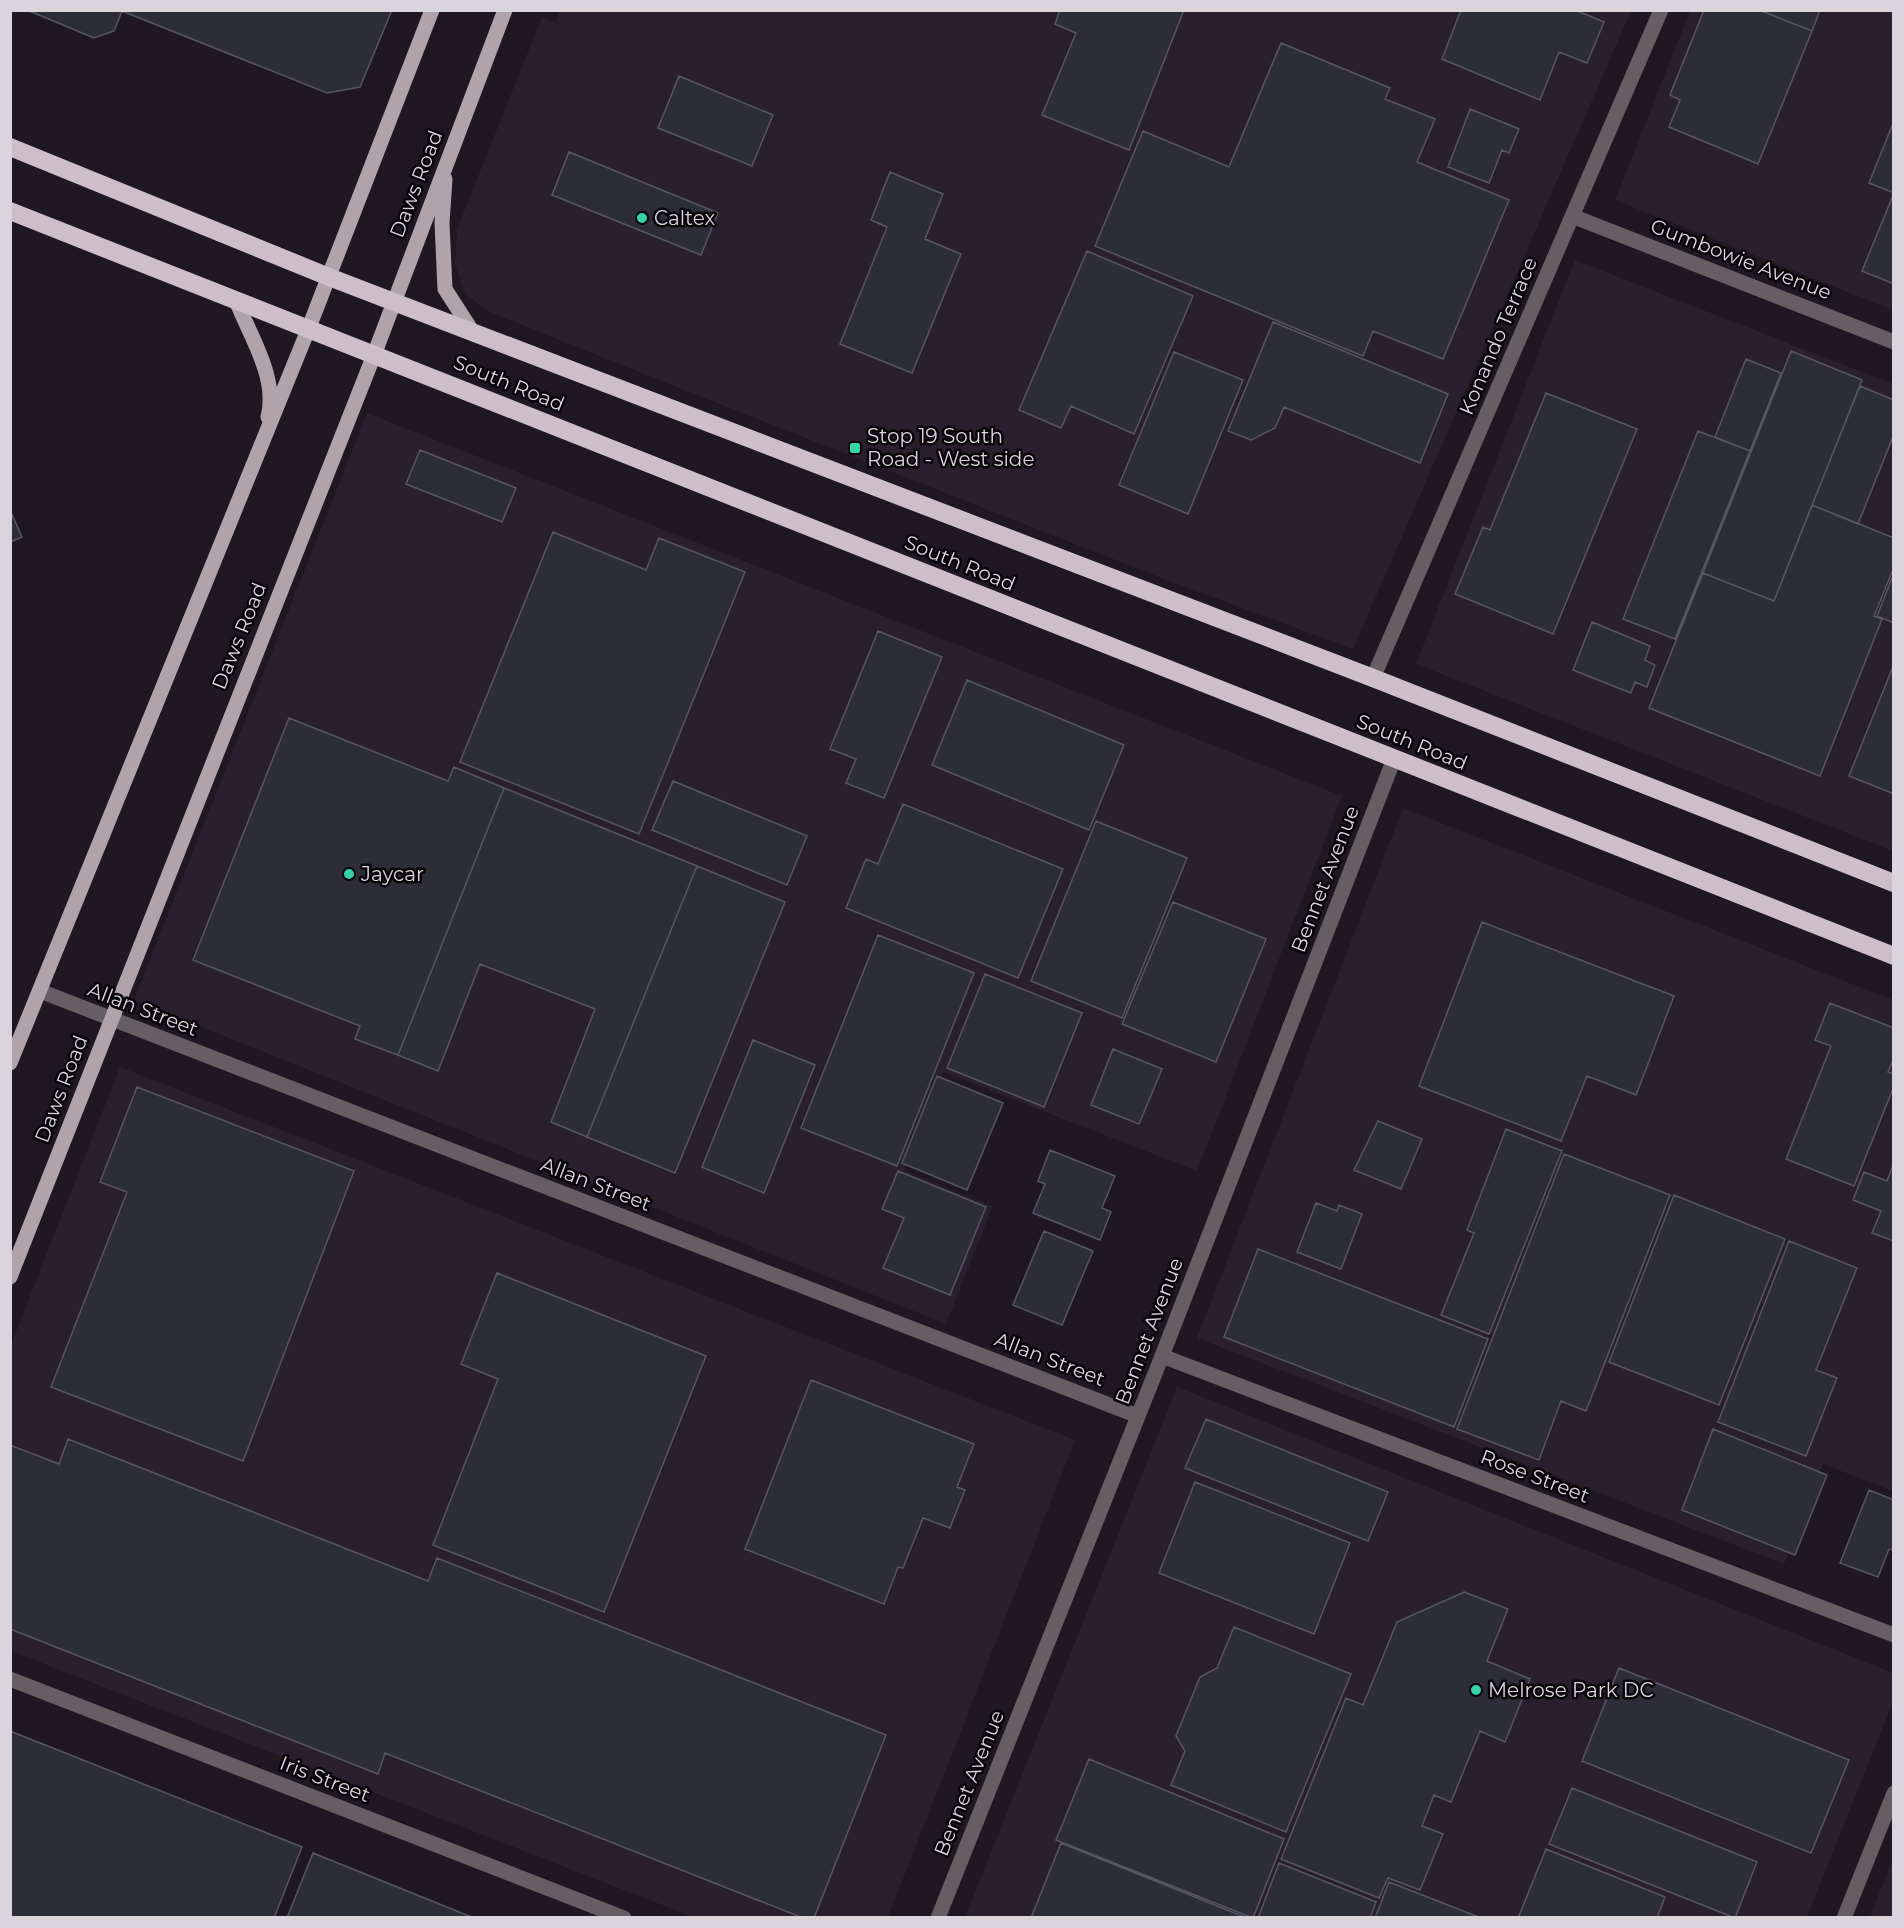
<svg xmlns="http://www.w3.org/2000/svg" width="1904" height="1928" font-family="Montserrat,sans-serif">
  <rect width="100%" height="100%" fill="#1f1823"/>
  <!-- built -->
  <path fill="#291f2f" d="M560 11H1631L1353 649 1164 579 702 397 490 312 465 294 455 264 457 229 542 17 555 22Z
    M1690 11H1893V310L1615 200Z
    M1575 260 1893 384V851L1416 664Z
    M367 413 1342 796 1197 1171 943 1072 904 1171 993 1206 946 1324 134 1000Z
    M1403 808 1893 1000V1491L1823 1464 1784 1564 1197 1338Z
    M120 1067 1075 1440 888 1917H693L11 1651 10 1347Z
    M1177 1387 1893 1673V1702L1807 1917 965 1918Z
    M1893 1858V1917H1870Z"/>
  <!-- building -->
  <path fill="#2d2d39" stroke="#565664" stroke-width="1.5" d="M27 10H392L360 87 327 93 122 11 114 31 94 38Z
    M1060 10H1184L1129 150 1042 115 1076 33 1055 24Z
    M1461 10H1575L1604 22 1587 63 1559 52 1540 100 1442 59Z
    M1704 10H1759L1812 31 1758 164 1669 127 1680 100 1670 95Z
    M1759 10H1820L1812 31Z
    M1281 43 1390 88 1385 99 1435 119 1417 162 1509 200 1443 359 1373 331 1363 356 1095 246 1143 131 1229 167Z
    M679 76 773 115 752 166 658 128Z
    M1470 109 1519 129 1509 153 1502 150 1489 183 1448 167Z
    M1894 121V193L1869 183Z
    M569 152 718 213 701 255 552 195Z
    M890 172 943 194 925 239 961 254 912 373 840 344 887 227 871 220Z
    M1894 193V284L1862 271Z
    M1087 251 1193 296 1134 434 1071 406 1061 428 1019 410Z
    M1273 322 1448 394 1420 463 1284 407 1275 428 1251 440 1228 431Z
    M1791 351 1862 380 1774 601 1703 573Z
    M1174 352 1243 380 1188 514 1119 485Z
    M1746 359 1781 373 1750 451 1715 437Z
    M1860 386 1894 400V434L1858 524 1812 505Z
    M1546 393 1637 429 1553 634 1455 594 1483 527 1490 530Z
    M1698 431 1750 451 1675 639 1623 619Z
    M420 450 516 488 502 522 406 484Z
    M1812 505 1894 538V567L1874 616 1882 619 1820 776 1649 708 1703 573 1774 601Z
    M10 510 22 537 10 542Z
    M553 532 646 570 659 538 745 572 639 834 460 762Z
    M1894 573V623L1877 616Z
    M1592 622 1650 646 1645 660 1655 665 1647 687 1635 682 1631 693 1573 670Z
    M878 631 942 657 884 798 846 783 856 759 830 749Z
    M1894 664V794L1849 776Z
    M967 680 1124 745 1089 830 932 765Z
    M289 718 448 781 454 767 504 788 398 1055 355 1039 360 1026 193 960Z
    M673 781 807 836 787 885 652 830Z
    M504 788 697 866 587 1137 551 1122 595 1009 480 964 438 1071 398 1055Z
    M903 804 1063 869 1018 978 846 908 866 859 878 864Z
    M1096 821 1187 858 1122 1018 1031 981Z
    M697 866 785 902 675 1173 587 1137Z
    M1173 902 1266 939 1216 1062 1122 1024Z
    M1482 922 1674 996 1636 1095 1587 1076 1561 1141 1419 1086Z
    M878 935 974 973 897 1166 801 1128Z
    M985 974 1082 1013 1044 1107 947 1068Z
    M1830 1003 1894 1028V1058L1888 1072 1894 1074V1086L1854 1186 1786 1159 1831 1046 1815 1040Z
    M753 1040 815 1065 764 1193 702 1167Z
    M1113 1049 1162 1069 1139 1124 1091 1105Z
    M937 1076 1003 1103 967 1190 902 1163Z
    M137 1087 354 1171 243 1461 51 1387 127 1192 100 1182Z
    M1378 1121 1422 1139 1401 1189 1354 1170Z
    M1506 1129 1562 1151 1489 1334 1441 1315 1474 1233 1467 1230Z
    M1050 1150 1115 1176 1102 1208 1111 1212 1100 1240 1033 1213 1045 1184 1038 1181Z
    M1564 1154 1670 1195 1586 1411 1561 1401 1539 1460 1457 1429Z
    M1894 1163V1241L1872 1233 1881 1211 1853 1200 1864 1172 1887 1181Z
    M898 1171 986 1207 950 1295 883 1268 904 1218 882 1209Z
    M1674 1195 1785 1239 1719 1405 1609 1362Z
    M1316 1203 1337 1211 1339 1205 1362 1214 1341 1269 1297 1252Z
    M1044 1231 1093 1251 1062 1325 1013 1305Z
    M1789 1241 1857 1268 1816 1370 1837 1378 1806 1456 1718 1422Z
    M1258 1249 1488 1339 1454 1427 1224 1337Z
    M497 1273 706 1356 604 1612 433 1545 498 1379 461 1364Z
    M811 1380 974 1444 957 1487 965 1490 950 1528 923 1518 903 1568 898 1567 884 1604 745 1549Z
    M1206 1419 1388 1492 1368 1541 1185 1468Z
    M1713 1429 1827 1475 1795 1555 1682 1510Z
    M68 1439 428 1581 437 1558 886 1735 814 1918H803L385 1753 378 1774 10 1629V1445L59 1464Z
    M1195 1482 1350 1543 1314 1634 1159 1573Z
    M1869 1490 1894 1500V1550L1889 1549 1878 1577 1840 1563Z
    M1464 1592 1508 1609 1487 1661 1530 1679 1505 1742 1480 1731 1451 1802 1434 1795 1422 1826 1443 1834 1420 1890 1388 1878 1379 1898 1281 1859 1346 1698 1363 1705 1397 1622Z
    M1234 1627 1351 1674 1286 1832 1171 1785 1185 1751 1176 1736 1200 1677 1217 1668Z
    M1619 1668 1849 1760 1811 1853 1582 1761Z
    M10 1731 302 1847 274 1918H10Z
    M1089 1759 1284 1839 1253 1918 1056 1840Z
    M1572 1788 1757 1862 1735 1918 1549 1844Z
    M1061 1843 1247 1918H1031Z
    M1546 1849 1665 1897 1657 1918H1518Z
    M313 1853 474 1918H287Z
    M1279 1863 1376 1902 1370 1918H1258Z
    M1389 1882 1481 1918H1375Z"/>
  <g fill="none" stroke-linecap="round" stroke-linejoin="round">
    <!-- minor -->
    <path stroke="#655e62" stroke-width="15" d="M1572 216 1894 342
      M1373 678 1661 10
      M40 991 1138 1416
      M1162 1356 1894 1635
      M10 1679 624 1918
      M938 1918 1162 1356 1394 759
      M1844 1918 1894 1793"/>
    <!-- major -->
    <path stroke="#b0a3aa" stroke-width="15" d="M445 179 442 223 445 289 474 334
      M237 303C251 337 278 379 268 417
      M10 1063 308 330 432 10
      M10 1277 374 355 505 10"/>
    <!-- highway -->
    <path stroke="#cebec7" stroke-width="18" d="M10 147 329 277 1373 678 1894 883
      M10 211 1894 956"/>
  </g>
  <!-- markers -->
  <g fill="#34d4a8" stroke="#070509" stroke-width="2">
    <circle cx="642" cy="218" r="6"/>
    <rect x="849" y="442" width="12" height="12" rx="3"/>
    <circle cx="349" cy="874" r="6"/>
    <circle cx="1476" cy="1690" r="6"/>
  </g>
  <g text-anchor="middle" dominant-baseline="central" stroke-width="5" stroke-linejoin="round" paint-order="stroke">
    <!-- street labels -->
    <g font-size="20" fill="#dad5dc" stroke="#070509">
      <text transform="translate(416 184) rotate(-69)">Daws Road</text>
      <text transform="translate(1741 259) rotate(21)">Gumbowie Avenue</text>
      <text transform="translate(1498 336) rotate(-67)">Konando Terrace</text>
      <text transform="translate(509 383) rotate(22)">South Road</text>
      <text transform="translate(960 563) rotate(22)">South Road</text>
      <text transform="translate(239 636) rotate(-68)">Daws Road</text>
      <text transform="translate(1412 742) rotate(22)">South Road</text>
      <text transform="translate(1325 879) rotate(-69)">Bennet Avenue</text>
      <text transform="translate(143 1009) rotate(21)">Allan Street</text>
      <text transform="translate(61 1089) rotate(-69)">Daws Road</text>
      <text transform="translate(596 1184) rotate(21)">Allan Street</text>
      <text transform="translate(1149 1331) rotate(-69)">Bennet Avenue</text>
      <text transform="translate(1050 1359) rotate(21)">Allan Street</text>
      <text transform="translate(1535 1476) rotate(21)">Rose Street</text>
      <text transform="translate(325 1779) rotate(21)">Iris Street</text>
      <text transform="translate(969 1783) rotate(-68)">Bennet Avenue</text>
    </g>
    <!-- poi labels -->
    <g font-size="20" fill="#dad5dc" stroke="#070509" text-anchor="start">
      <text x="654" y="218">Caltex</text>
      <text x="867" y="436">Stop 19 South<tspan x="867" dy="23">Road - West side</tspan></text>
      <text x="361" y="874">Jaycar</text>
      <text x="1488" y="1690">Melrose Park DC</text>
    </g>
  </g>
  <!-- border -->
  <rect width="1904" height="1928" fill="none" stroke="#dad5dc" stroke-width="24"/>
</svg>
